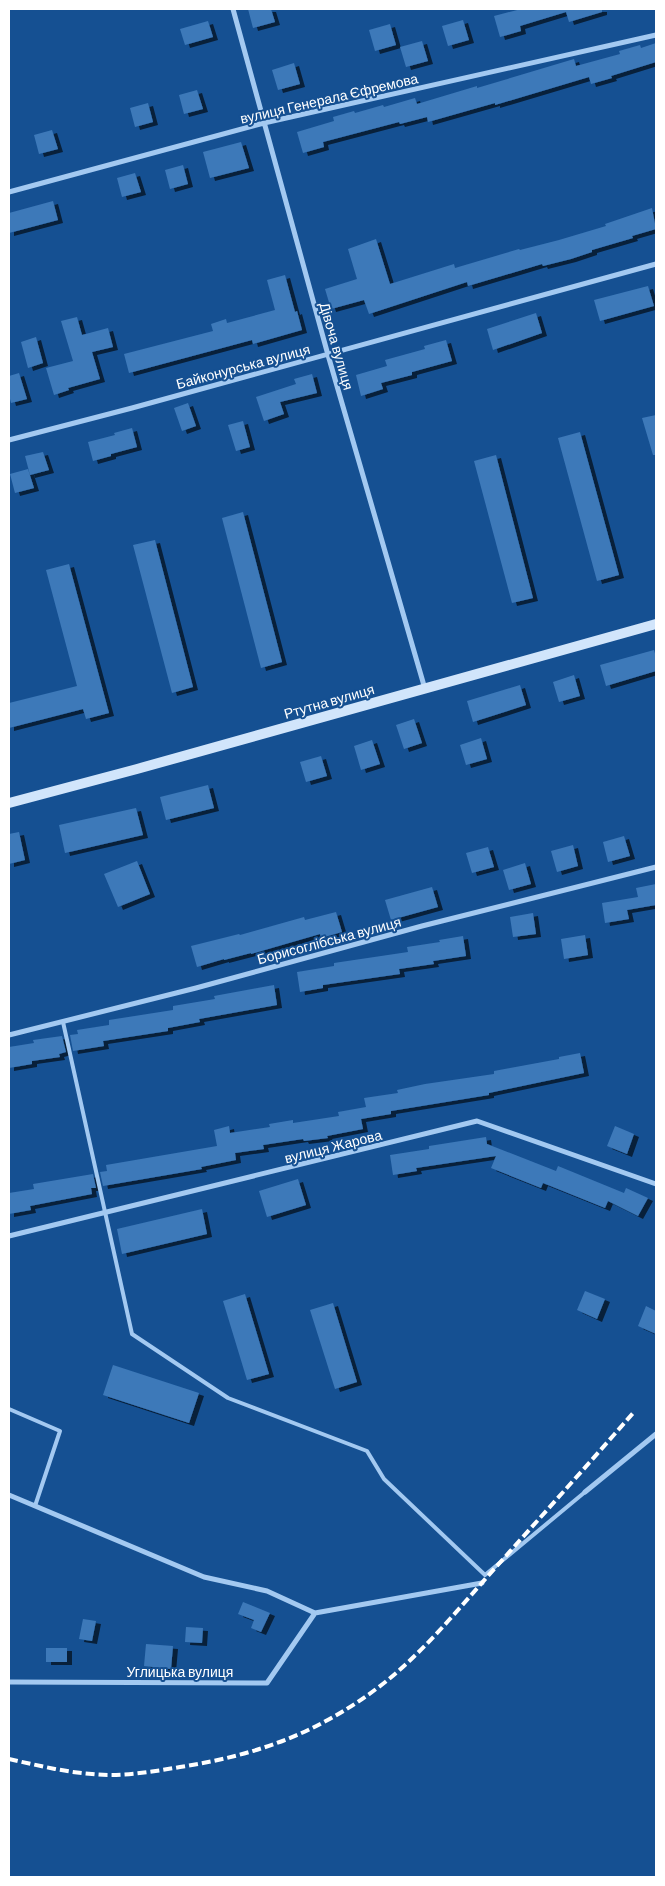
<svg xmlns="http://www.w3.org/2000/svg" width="665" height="1886" font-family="Barlow,sans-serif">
  <defs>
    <filter id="shadow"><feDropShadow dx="5" dy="3" stdDeviation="0" flood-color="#0009"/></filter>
  </defs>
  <rect width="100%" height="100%" fill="#155092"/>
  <!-- building -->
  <path fill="#3d79b9" filter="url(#shadow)" d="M248 9H271L275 22 253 28Z
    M521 9H602V12L569 22 566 12 520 26 521 31 500 37 494 16Z
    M463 20 469 40 448 46 442 26Z
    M208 21 213 37 185 45 180 29Z
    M390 24 396 45 375 51 369 30Z
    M422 41 428 61 406 67 400 47Z
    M656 43V62L611 76 612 78 591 84 589 77 495 105V103L428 122 427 117 400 124 399 122 323 142 324 147 303 153 297 132 334 121 333 117 354 111 355 113 383 105 384 107 415 98 417 104 477 86V88L574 59 576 66 620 54 619 51 640 45 641 48Z
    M294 63 300 84 278 90 272 70Z
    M197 90 203 109 184 114 179 95Z
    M148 103 153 122 135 127 130 108Z
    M52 130 58 149 39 154 34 135Z
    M241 142 249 168 210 178 203 152Z
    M183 165 188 184 170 189 165 170Z
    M135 173 141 192 122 197 117 178Z
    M53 201 58 220 9 233V213Z
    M652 208 656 229 632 236 633 238 592 250V252L571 259 543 266 542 264 468 286 467 282 369 314 364 300 331 309 325 289 357 279 348 249 376 239 390 284 454 264 455 268 519 249 520 250 559 240 606 226 605 224Z
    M285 275 295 312 297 311 302 330 253 344 252 340 129 373 124 354 213 331 211 324 226 319 227 323 275 310 267 280Z
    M648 286 654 306 600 321 594 300Z
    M536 313 542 333 493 350 487 329Z
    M77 317 82 335 108 328 113 347 92 352 100 379 68 388 69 390 54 395 46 368 73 361 61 321Z
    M36 337 43 363 28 368 21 342Z
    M446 340 452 361 412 372V375L381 383 383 389 361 396 356 375 387 366 385 360 425 349 424 346Z
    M19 373 27 399 11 403 9 395V376Z
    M312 374 317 393 280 402 284 414 264 421 256 397 296 384 294 379Z
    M188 403 196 426 182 431 174 408Z
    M656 415V455H653L642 418Z
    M243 421 250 447 236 451 228 425Z
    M132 428 137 447 111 454V456L93 461 88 442 115 435 114 433Z
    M580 432 619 575 597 581 558 438Z
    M43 452 49 470 30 475 25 456Z
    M496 455 533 598 512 603 474 461Z
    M28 469 34 488 15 493 10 474Z
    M243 512 282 662 261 668 222 518Z
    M155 540 193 687 172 693 133 545Z
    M69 564 109 713 86 719 83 709 9 728V703L77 686 46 570Z
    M654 650 656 657V671L606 686 600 665Z
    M574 675 580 696 559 702 553 682Z
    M520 685 526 705 473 722 467 701Z
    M414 719 422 743 404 749 396 725Z
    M481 738 487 759 466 765 460 745Z
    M372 740 380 764 361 770 354 746Z
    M321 756 327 776 306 782 300 762Z
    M208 785 214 808 166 820 160 797Z
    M136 808 143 835 65 853 59 825Z
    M19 832 25 860 9 864V834Z
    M624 836 630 856 608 862 603 842Z
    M573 845 578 866 557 872 551 851Z
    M488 847 494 867 472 873 466 853Z
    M137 861 150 894 118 907 104 874Z
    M525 863 531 884 509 890 503 870Z
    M656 884V905L627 910 629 919 605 923 602 903 638 897 636 888Z
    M432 887 438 907 391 920 385 900Z
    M336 912 342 932 321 938 320 934 251 954V953L224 960V959L197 967 191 946 239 934 240 935 304 917 305 920Z
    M533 913 536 934 513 937 510 917Z
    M585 935 588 955 564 959 561 939Z
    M463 936 466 956 433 961 434 964 399 969 400 974 323 985V988L300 992 297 972 334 966V963L408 952 407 947 440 942 439 940Z
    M274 985 277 1005 199 1019 200 1022 168 1028V1031L103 1041 104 1046 73 1051 70 1035 78 1034 77 1030 109 1025V1020L173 1010V1006L215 999 214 996Z
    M62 1036 66 1052 59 1054 60 1057 32 1061V1064L9 1068V1047L34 1043 33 1040Z
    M580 1053 584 1073 489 1093V1095L391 1111V1114L361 1119 363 1129 327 1136 328 1138 304 1141 303 1139 263 1145 264 1149 235 1153 236 1160 201 1167 202 1169 103 1186 100 1172 107 1171 106 1165 217 1146 214 1130 229 1126 230 1133 270 1127 269 1124 293 1120V1123L339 1116 338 1112 366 1107 364 1098 398 1093 397 1090 425 1084 494 1074V1071L559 1059V1057Z
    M615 1126 634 1134 627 1154 607 1146Z
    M486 1137 487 1144 556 1171 558 1166 624 1193 626 1188 648 1198 638 1216 608 1201 605 1208 543 1183 541 1188 491 1168 496 1156 416 1168 417 1171 393 1175 390 1155 429 1149V1146Z
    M93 1174 96 1188H91L92 1194 30 1206 31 1210 9 1214V1193L34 1189 33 1184Z
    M298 1179 306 1205 267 1217 259 1191Z
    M202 1209 207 1234 122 1254 117 1229Z
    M585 1291 605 1299 597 1319 577 1310Z
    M245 1294 269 1374 247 1380 223 1301Z
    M333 1303 357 1382 335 1389 310 1310Z
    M646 1306 656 1311V1334L638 1326Z
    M113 1365 199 1393 189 1423 103 1395Z
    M243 1602 270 1613 261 1632 251 1628 254 1620 238 1614Z
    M83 1619 96 1621 92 1641 79 1639Z
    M186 1627 203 1628 202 1643 185 1642Z
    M146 1644 173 1646 171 1669 144 1666Z
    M46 1648H67V1662H46Z"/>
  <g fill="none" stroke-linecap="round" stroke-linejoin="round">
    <!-- lane -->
    <path stroke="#a3c9f1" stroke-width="4" d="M63 1022 132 1334 228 1398 367 1451 384 1479 485 1575 585 1492
      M9 1409 60 1431 35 1506"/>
    <!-- street -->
    <path stroke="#a3c9f1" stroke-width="5" d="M233 9 328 355 425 689
      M9 192 264 123 656 35
      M9 440 132 408 656 264
      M9 1035 196 988 422 926 656 867
      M9 1236 477 1121 656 1184
      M585 1492 656 1434
      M9 1495 204 1577 267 1591 315 1613
      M9 1682 267 1683 315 1613 482 1583"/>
    <!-- secondary -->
    <path stroke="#d1e5fb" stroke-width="10" d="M9 803 137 769 656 624"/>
    <!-- rail -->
    <path stroke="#fff" stroke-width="4" stroke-dasharray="9 4" stroke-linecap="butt" d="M9 1759C36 1765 64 1772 92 1774 121 1777 151 1772 180 1767 258 1755 321 1732 384 1683 423 1652 455 1613 488 1576 537 1521 586 1467 634 1412"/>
  </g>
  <g text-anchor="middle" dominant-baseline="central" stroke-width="4" stroke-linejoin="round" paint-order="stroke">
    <!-- street labels -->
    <g font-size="14" fill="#fff" stroke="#155092">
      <text transform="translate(329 98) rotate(-13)">вулиця Генерала Єфремова</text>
      <text transform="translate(337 346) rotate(74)">Дівоча вулиця</text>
      <text transform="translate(243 366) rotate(-15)">Байконурська вулиця</text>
      <text transform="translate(329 701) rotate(-16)">Ртутна вулиця</text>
      <text transform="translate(329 940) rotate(-15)">Борисоглібська вулиця</text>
      <text transform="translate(333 1146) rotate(-14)">вулиця Жарова</text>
      <text x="180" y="1671">Углицька вулиця</text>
    </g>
  </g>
  <!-- border -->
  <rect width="665" height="1886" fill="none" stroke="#ffffff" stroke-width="20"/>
</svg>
